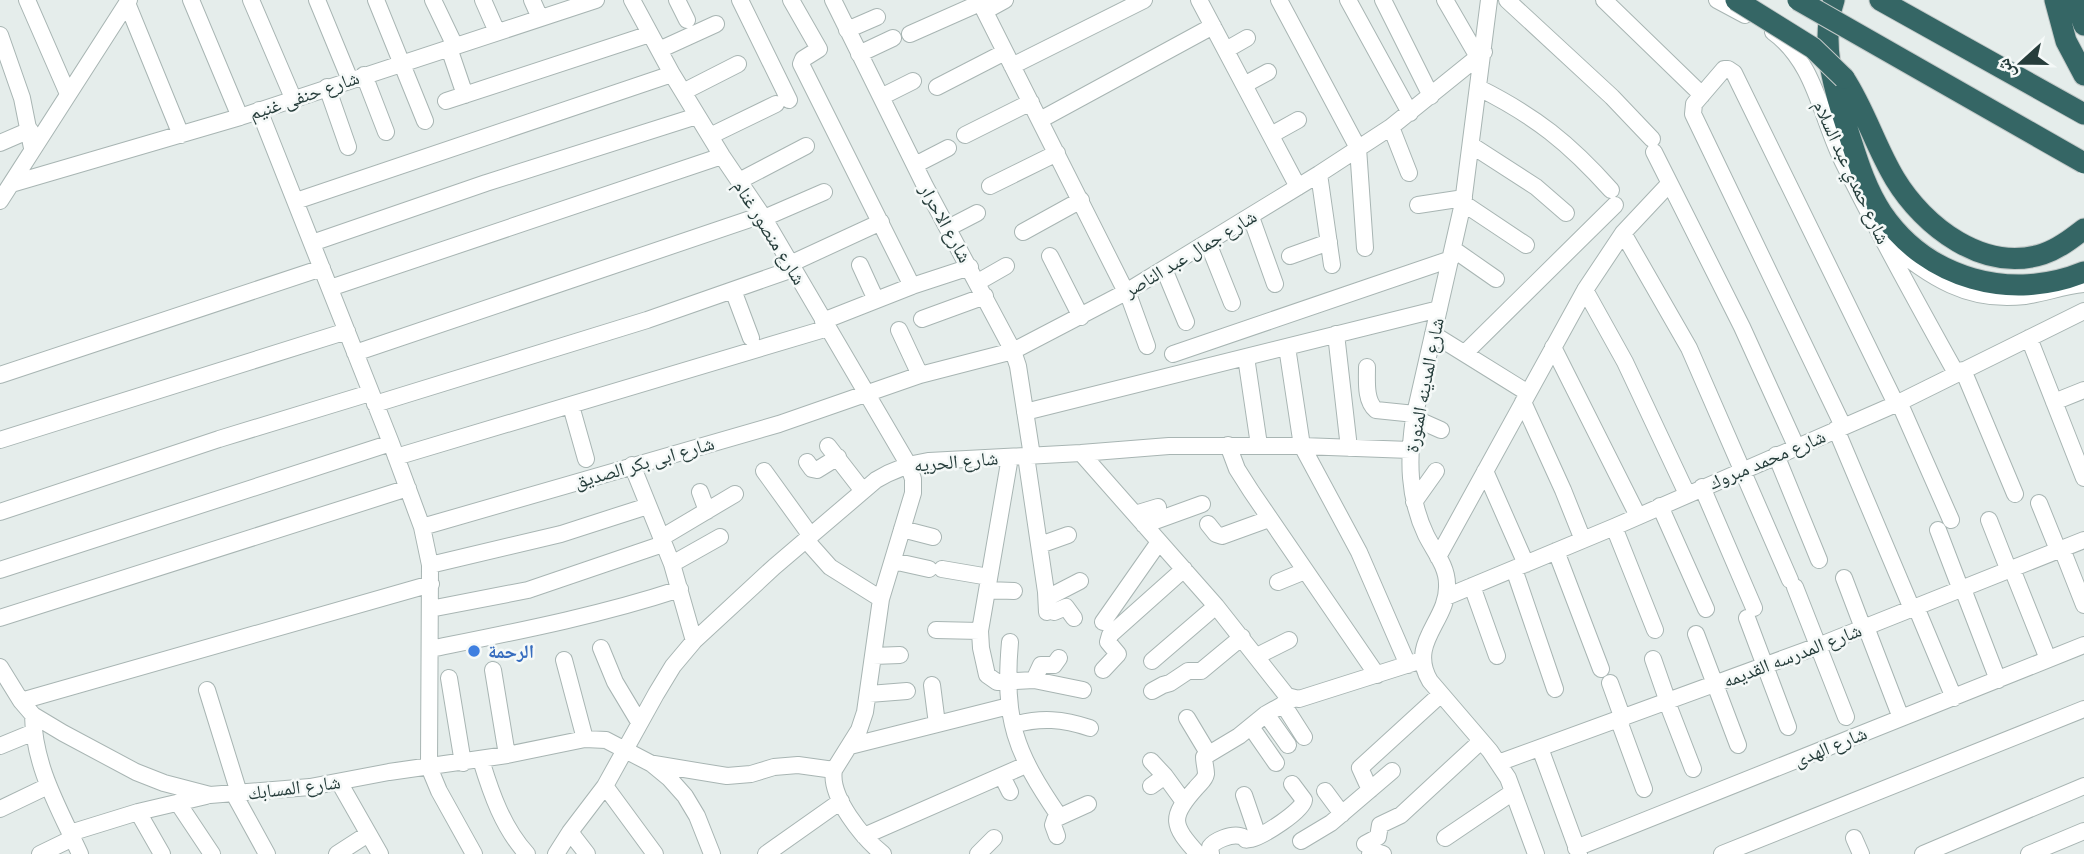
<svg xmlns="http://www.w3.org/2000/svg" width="2084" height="854" font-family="'Archivo Narrow','Noto Naskh Arabic',sans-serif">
  <rect width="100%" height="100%" fill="#e5edeb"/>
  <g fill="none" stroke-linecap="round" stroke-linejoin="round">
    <defs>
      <path id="minor" d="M27 0 68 94
        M191 0 240 117
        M251 0 293 98
        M317 0 350 80
        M376 0 425 121
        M433 0 455 46
        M483 0 497 32
        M532 0 540 18
        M632 0 672 74 722 156 762 215 908 464 913 479V493L881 599 865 712 859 730 834 770C829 797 863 838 883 854
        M677 0 687 20
        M740 0 789 100
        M791 0 819 49 803 59 801 64 912 286
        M833 0 925 186 1013 351 1018 366 1032 456
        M979 0 1126 292
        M1199 0 1298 187
        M1279 0 1358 148 1365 248
        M1348 0 1410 113
        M1383 0 1431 96
        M1445 0 1478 57
        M1489 0 1463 203 1414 418C1408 459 1408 497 1426 535 1434 551 1447 566 1447 584 1449 621 1407 642 1430 681L1490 751 1508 778 1536 854
        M1507 0 1612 97 1652 139
        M1604 0 1702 95
        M1717 0 1745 15
        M127 3 181 135
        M985 11 1005 0
        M847 30 877 17
        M1773 32C1815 62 1821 118 1843 162 1878 233 1917 303 1956 373
        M910 34 980 3
        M0 35 22 98 32 148
        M449 48 465 95
        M659 50 716 24
        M1226 50 1247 38
        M859 54 893 38
        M1012 66 1144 0
        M364 75 386 132
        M1244 85 1268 72
        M327 87 348 147
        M937 87 1005 52
        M1479 88C1535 116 1569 143 1611 190
        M683 92 738 64
        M881 97 913 81
        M446 101 650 34
        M259 110 391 443 422 527 430 565 429 767 439 791 474 854
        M1040 120 1213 26
        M1391 127 1409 173
        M965 135 1031 102
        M1271 135 1298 120
        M710 136 776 104
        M0 143 30 130
        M1471 145 1536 187 1566 213
        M1654 152 1742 327 1796 446
        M915 165 948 148
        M1319 174 1332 265
        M739 181 806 146
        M11 184 240 117 596 0
        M990 186 1057 153
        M0 201 129 0
        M296 201 672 74
        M1463 203 1526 245
        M1418 205 1464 198
        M1251 217 1275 284
        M764 218 824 192
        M948 228 977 213
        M1023 232 1081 200
        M1623 233 1689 348 1790 580
        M312 243 486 183 697 116
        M1208 243 1232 303
        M1888 243C1931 277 1967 303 2025 296 2045 293 2064 286 2084 284
        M1453 249 1496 279
        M1050 256 1081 317
        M1290 256 1329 242
        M790 264 881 222
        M860 265 876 300
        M1164 269 1186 322
        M978 282 1006 266
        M330 288 722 156
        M733 290 751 338
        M1585 290 1625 362 1687 494
        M1127 291 1147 346
        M922 319 985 296
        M823 321 912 286 970 267
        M899 330 920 375
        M1336 334 1349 448
        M1433 334 1528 393
        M2029 338 2084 478
        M1287 347 1302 446 1359 552 1408 665
        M1553 347 1638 516
        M355 353 762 215
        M1465 353 1615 205
        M1173 354 1451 259
        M1246 357 1259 445
        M1367 367C1367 381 1365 401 1376 410L1415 414
        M1963 370 2015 494
        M0 375 322 268
        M1523 402 1563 490 1583 540
        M1899 402 1951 520
        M2054 402 2084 390
        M375 404 647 320 793 269
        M571 406 586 459
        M1025 412 1439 309
        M1414 418 1441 430
        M1843 426 1693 114 1694 104 1724 69H1728L1734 73 1896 404
        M1836 429 1912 609
        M0 440 347 331
        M1228 445 1237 469 1251 491 1377 675
        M828 446 863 491
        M1081 453 1216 606 1287 696 1299 699 1422 660
        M1776 455 1819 560
        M1026 456 1046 592 1047 612
        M396 457 828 328
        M1010 457 980 631 981 648 987 675 997 682 1034 680 1083 690
        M807 462 812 469 817 470 838 457
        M632 465 672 564 694 641
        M764 471 811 536
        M1485 471 1526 564
        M1702 487 1754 608
        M700 492 707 511
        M1414 502 1436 471
        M2039 503 2058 550
        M1660 506 1706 609
        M0 512 219 439 370 393
        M1135 514 1158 507
        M1989 520 2009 571
        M1208 524 1216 534 1222 536 1269 519
        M1144 525 1202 504
        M422 527 779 424 920 375 1013 351 1126 292 1319 174 1391 127 1484 52
        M1614 527 1655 630
        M902 529 933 537
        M1938 530 1961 590
        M661 538 735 494
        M806 540 830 567 881 599
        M1040 545 1068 535
        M2062 549 2084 605
        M1556 551 1601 669
        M1438 557 1585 290 1623 233 1669 184
        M893 561 929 569
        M672 564 720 537
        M430 565 561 534 648 506
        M942 569 989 577
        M1514 569 1555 689
        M2012 569 2048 659
        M0 570 391 443
        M1844 578 1863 628
        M1278 582 1305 571
        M1472 586 1497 656
        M1795 587 1846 717
        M1963 589 1998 680
        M987 590 1014 591
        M1446 597 1614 527 1896 404 2084 311
        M1047 598 1080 581
        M1047 605 1054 612 1066 607 1074 618
        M1916 607 1954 698
        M430 609 528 590 663 544
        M0 618 408 488
        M1747 618 1788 727
        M1103 622 1159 542
        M1866 627 1901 718
        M936 630 980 631
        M1696 634 1738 745
        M1010 642C1003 720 1015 752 1059 816
        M601 648 615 682 639 722
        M430 649C514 632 598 616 680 589
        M873 656 900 655
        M1257 656 1289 640
        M1653 659 1668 702
        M564 660 585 739
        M1152 661 1216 606
        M0 667 21 701 33 715 63 733 136 772 164 783 210 795 310 787 389 772 507 755 585 739 606 740 652 764 669 778 685 796 697 816 712 854
        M493 670 507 755
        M1103 670 1118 654 1108 642 1110 635 1184 569
        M449 678 463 763
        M1034 680 1041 665H1054L1059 658
        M1610 683 1623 719
        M932 685 937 724
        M207 690 239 793
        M1152 691 1163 685 1170 683 1188 671H1201L1242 637
        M869 694 907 691
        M21 701 431 584
        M1667 702 1693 769
        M1283 704 1304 737
        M1266 714 1288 745
        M33 715C34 767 59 808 80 854
        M1187 718 1208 753
        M1619 721 1644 789
        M1013 725C1041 717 1063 719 1090 728
        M1251 727 1276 763
        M0 746 34 732
        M850 746 1009 706
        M1540 748 1579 854
        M481 760C491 793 503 828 527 854
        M1151 761 1165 776
        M1498 763 1818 646 2084 540
        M654 764 727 776 751 774 774 767 798 765 834 770
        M1002 776 1010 792
        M339 782 380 854
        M605 786 655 854
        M1151 786 1165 776 1184 802
        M1370 790 1360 768 1441 694
        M1325 791 1342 814
        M234 794 267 854
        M1244 795 1258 836
        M178 803 212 854
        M0 809 48 786
        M138 812 162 854
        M570 832 587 854
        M70 833 138 812 206 796
        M864 836 1026 765
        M1057 836 1053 825 1055 819 1088 804
        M1445 838 1513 792
        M1854 838 1861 854
        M1301 841 1331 823 1392 771
        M1365 844 1378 837 1380 825 1401 815 1481 741
        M1576 848 2084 645
        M40 854 73 838
        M337 854 368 834
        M556 854 570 832 605 786 656 694 673 666 694 641 774 567 876 480C894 469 909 464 929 461L1081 453 1169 446H1302L1410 450
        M766 854 841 801
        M978 854 994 838
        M1198 854C1172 825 1169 818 1196 788 1200 783 1205 780 1206 774 1206 769 1204 762 1204 757L1239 736 1266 714 1293 699
        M1211 854 1210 847C1215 840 1231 834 1240 836 1249 838 1241 841 1251 839 1263 836 1303 811 1304 800L1292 784
        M1370 854 1377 852 1383 854
        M1722 854 2084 709
        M1923 854 2084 786
        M2029 854 2084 831"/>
      <path id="highway" d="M1834 0C1820 41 1833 85 1846 125 1856 155 1864 186 1882 213 1927 279 2011 302 2084 272
        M1880 0 2084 114
        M2055 0 2066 41 2084 75
        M2075 0 2084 25
        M1844 78C1866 112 1875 146 1895 179 1924 227 1984 273 2043 254 2058 249 2071 239 2084 229"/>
    </defs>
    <!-- minor casing -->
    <use href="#minor" stroke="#a8b5b3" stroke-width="18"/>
    <!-- highway casing -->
    <use href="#highway" stroke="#c2c9c8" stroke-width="23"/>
    <!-- minor -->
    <use href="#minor" stroke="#fff" stroke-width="16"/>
    <!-- highway -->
    <use href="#highway" stroke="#356665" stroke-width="21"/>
    <defs>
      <path id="highway-bridge" d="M1736 0 1813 48 1844 78
        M1798 0 2084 163"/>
    </defs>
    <!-- highway-bridge casing -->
    <use href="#highway-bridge" stroke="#c2c9c8" stroke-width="23" stroke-linecap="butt"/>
    <!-- highway-bridge -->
    <use href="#highway-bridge" stroke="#356665" stroke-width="21"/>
  </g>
  <!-- markers -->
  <circle fill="#3f7fe0" stroke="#f5f9f8" stroke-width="2.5" cx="474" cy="651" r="7"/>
  <g text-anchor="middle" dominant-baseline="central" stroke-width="5" stroke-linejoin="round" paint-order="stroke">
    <!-- street labels -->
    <g font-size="19" fill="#263d3b" stroke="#f5f9f8">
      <text transform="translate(304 95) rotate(-19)">شارع حنفى غنيم</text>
      <text transform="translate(1852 172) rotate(65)">شارع حمدي عبد السلام</text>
      <text transform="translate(946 223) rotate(61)">شارع الاحرار</text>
      <text transform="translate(770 232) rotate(58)">شارع منصور غنام</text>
      <text transform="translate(1190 253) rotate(-31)">شارع جمال عبد الناصر</text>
      <text transform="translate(1424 385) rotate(-79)">شارع المدينه المنورة</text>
      <text transform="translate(1767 459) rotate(-23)">شارع محمد مبروك</text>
      <text transform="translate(956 461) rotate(-5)">شارع الحريه</text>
      <text transform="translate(644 462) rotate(-16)">شارع ابى بكر الصديق</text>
      <text transform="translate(1792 655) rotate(-21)">شارع المدرسه القديمه</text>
      <text transform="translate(1830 746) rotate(-22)">شارع الهدى</text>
      <text transform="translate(294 787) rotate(-7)">شارع المسابك</text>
    </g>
    <!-- shop labels -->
    <g font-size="19" font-weight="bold" fill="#366cbe" stroke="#f5f9f8" text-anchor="start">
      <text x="488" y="651">الرحمة</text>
    </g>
  </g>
  <!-- north arrow -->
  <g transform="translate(2021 63) rotate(249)" stroke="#f5f9f8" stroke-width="5" paint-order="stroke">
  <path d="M0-5L12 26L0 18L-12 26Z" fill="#263d3b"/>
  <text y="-10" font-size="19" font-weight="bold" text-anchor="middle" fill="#263d3b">ش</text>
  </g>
</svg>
